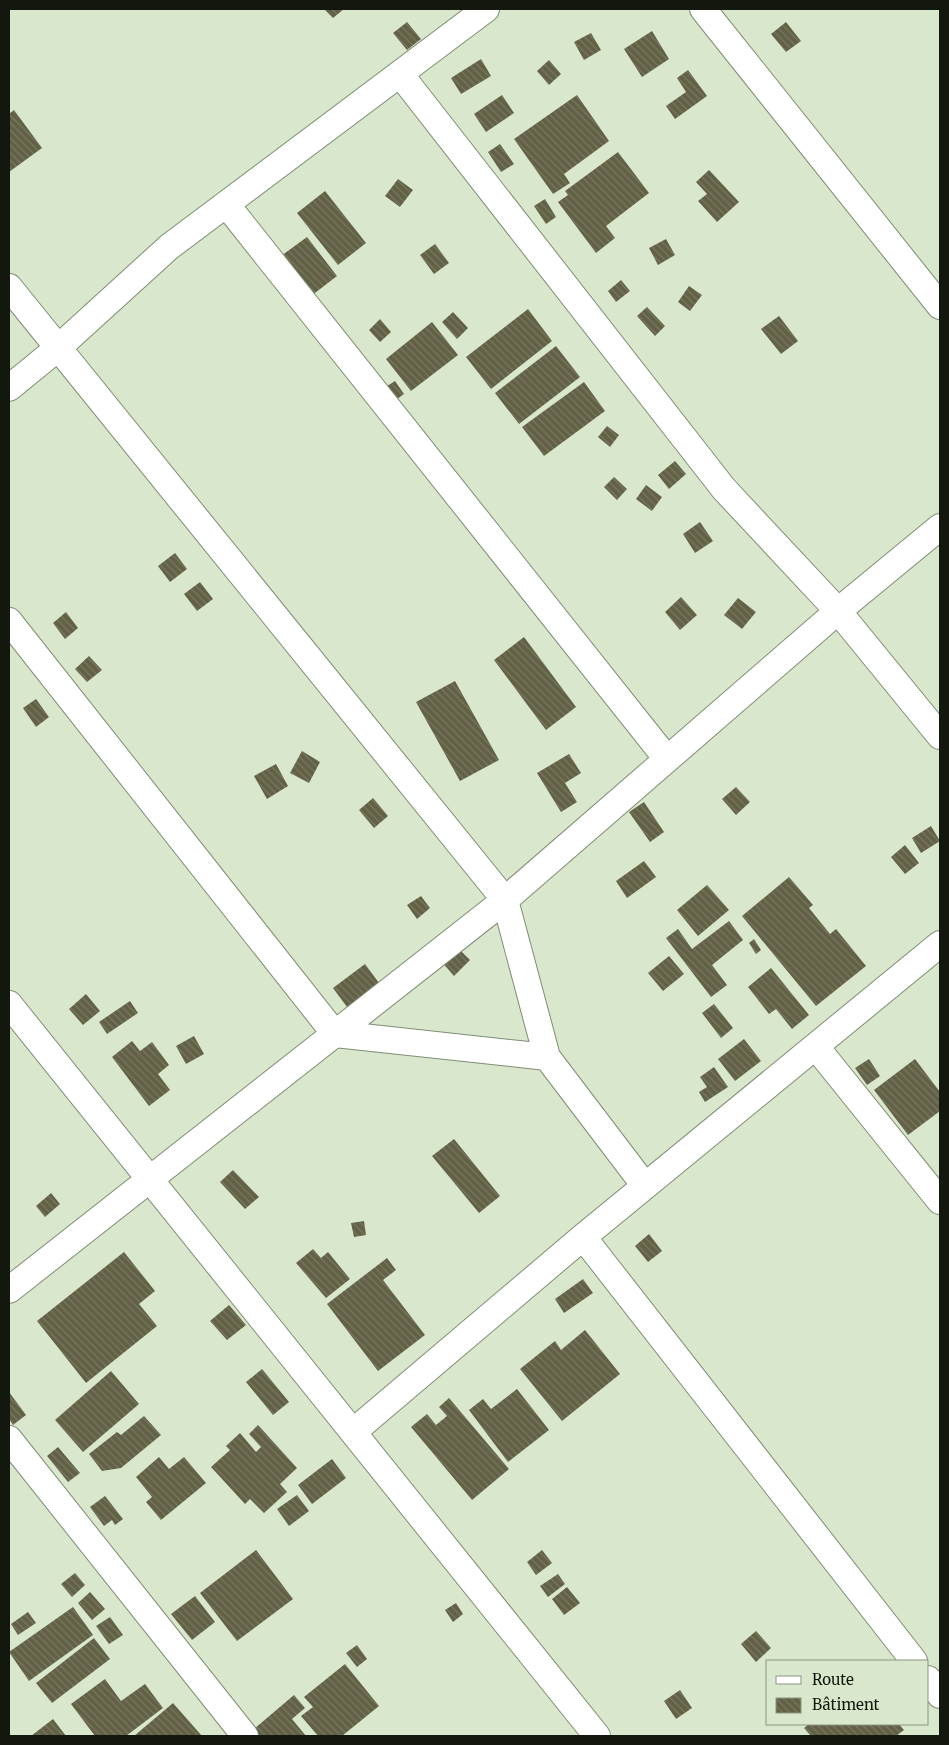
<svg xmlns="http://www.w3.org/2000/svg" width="949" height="1745" font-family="Merriweather,serif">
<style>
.building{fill:url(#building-back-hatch)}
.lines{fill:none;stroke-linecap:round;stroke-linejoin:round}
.minor-casing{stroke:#7f8d74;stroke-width:28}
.minor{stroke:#fff;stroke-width:26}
</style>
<defs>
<pattern id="building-back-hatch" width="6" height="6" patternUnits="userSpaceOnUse" patternTransform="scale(1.25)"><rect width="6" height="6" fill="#626146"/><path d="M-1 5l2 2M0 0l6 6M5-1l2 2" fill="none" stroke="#787762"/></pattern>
</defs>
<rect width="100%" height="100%" fill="#d9e8cd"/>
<!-- building -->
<path class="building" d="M324 9H344L333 18Z
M407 22 421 39 407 50 393 33Z
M786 22 801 41 786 52 771 34Z
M652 31 669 59 642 77 624 49Z
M591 33 601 50 584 60 574 42Z
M481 59 491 76 461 94 451 78Z
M549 60 561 74 549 85 537 71Z
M688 70 707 96 675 119 666 106 686 92 677 78Z
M502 95 514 113 486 132 474 114Z
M577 95 609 141 564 174 570 183 553 194 514 139Z
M14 110 42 148 9 172V114Z
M500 144 514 164 501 172 488 152Z
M618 152 649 193 606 226 615 238 596 253 558 202 568 195 565 191Z
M709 170 739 202 717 222 698 201 707 194 696 182Z
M398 179 413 190 400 207 385 196Z
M325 191 366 243 338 265 297 213Z
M545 199 556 217 546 224 534 206Z
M307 237 337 276 311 296 281 256Z
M666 239 675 255 658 265 649 248Z
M435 244 449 263 434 274 420 255Z
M621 280 630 291 616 302 608 291Z
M689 286 702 295 690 311 678 302Z
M647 307 665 326 655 336 637 316Z
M528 309 552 341 491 389 466 357Z
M453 312 468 328 457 339 442 322Z
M779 316 798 341 781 354 761 329Z
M380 319 391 332 380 342 369 330Z
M432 322 458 355 411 391 386 359Z
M556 346 580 377 519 424 495 393Z
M395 381 404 394 393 402 384 388Z
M584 382 605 411 544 456 522 427Z
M607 426 619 435 610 447 598 437Z
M675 461 686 474 669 489 658 475Z
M614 477 627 489 617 500 604 487Z
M646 485 662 497 652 511 636 499Z
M700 522 713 541 695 553 683 534Z
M175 553 187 569 170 582 158 566Z
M200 582 213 599 197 611 184 594Z
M681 597 697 615 680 630 665 612Z
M738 598 756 612 742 629 724 615Z
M66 612 78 628 65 639 53 623Z
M524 637 576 707 546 730 494 660Z
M89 656 102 670 87 682 75 669Z
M455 681 499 760 460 781 416 702Z
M36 699 49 717 36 727 23 708Z
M302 751 320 762 309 783 290 773Z
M569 754 581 773 565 783 577 802 561 812 537 773Z
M276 764 288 786 267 799 254 776Z
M736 787 750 802 736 815 722 799Z
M373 798 388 816 374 828 359 810Z
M644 802 664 832 650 842 629 812Z
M931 826 940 841 921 853 912 838Z
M905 845 919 863 905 874 891 857Z
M644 861 656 877 627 898 616 881Z
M789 877 813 905 809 908 830 934 836 929 866 966 816 1006 742 916Z
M707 885 729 910 698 936 677 910Z
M421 896 430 908 417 919 407 905Z
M729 921 743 940 712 965 727 985 711 997 666 938 678 929 692 949Z
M754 939 761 950 756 954 749 943Z
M457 947 470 960 454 976 441 961Z
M669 956 684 974 663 991 648 973Z
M365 964 379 983 347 1007 333 988Z
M771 968 809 1015 792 1029 776 1009 769 1014 748 987Z
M86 994 100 1011 83 1025 69 1009Z
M130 1001 138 1013 107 1034 99 1022Z
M714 1004 733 1028 721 1038 702 1013Z
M194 1036 204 1054 186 1064 176 1046Z
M744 1039 761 1061 735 1081 718 1059Z
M132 1041 140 1051 152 1042 169 1065 158 1074 170 1090 149 1106 112 1057Z
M869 1059 880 1076 867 1085 855 1068Z
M915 1059 940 1092V1111L908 1135 874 1090Z
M714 1067 728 1087 705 1102 699 1092 707 1087 700 1077Z
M454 1139 500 1196 479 1213 432 1156Z
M233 1170 259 1197 245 1209 220 1182Z
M51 1193 60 1204 45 1217 36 1206Z
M364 1221 366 1235 354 1237 351 1223Z
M649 1234 662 1251 648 1262 635 1246Z
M313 1249 321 1258 328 1252 350 1279 326 1298 296 1263Z
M124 1252 155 1291 139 1304 157 1326 86 1383 37 1321Z
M387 1258 396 1270 383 1280 425 1335 378 1371 327 1304Z
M583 1279 593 1293 564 1313 555 1299Z
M229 1305 246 1325 227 1340 210 1321Z
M585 1330 620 1374 562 1421 520 1369 555 1341 561 1350Z
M262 1369 289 1402 273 1415 246 1382Z
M111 1371 139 1404 83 1452 55 1420Z
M517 1389 549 1430 508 1462 469 1410 483 1399 491 1409Z
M9 1392 26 1415 13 1425 9 1419Z
M449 1398 509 1469 472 1500 411 1427 427 1414 436 1425 447 1416 439 1407Z
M144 1416 161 1435 121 1468 102 1471 89 1454 117 1432 121 1435Z
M258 1425 297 1468 280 1484 287 1492 264 1513 250 1499 245 1504 211 1467 230 1450 226 1446 240 1433 256 1452 261 1447 249 1434Z
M58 1447 80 1473 68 1482 47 1456Z
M159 1457 169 1469 184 1457 206 1483 161 1520 146 1502 152 1497 136 1477Z
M332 1459 346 1478 312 1504 298 1485Z
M297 1495 309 1511 289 1526 277 1509Z
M105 1496 123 1519 115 1525 112 1520 104 1526 90 1507Z
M256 1550 293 1599 237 1641 200 1593Z
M542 1550 552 1563 536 1575 527 1562Z
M75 1573 85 1585 72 1597 61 1584Z
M558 1574 565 1584 548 1597 540 1586Z
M567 1587 580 1603 564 1615 552 1599Z
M90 1592 105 1609 92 1620 78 1603Z
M195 1596 215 1622 192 1640 171 1614Z
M456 1603 463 1614 453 1622 445 1610Z
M73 1607 93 1635 29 1681 9 1652Z
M28 1612 36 1623 18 1635 11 1624Z
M110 1617 123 1635 109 1644 96 1626Z
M756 1631 771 1648 756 1662 741 1644Z
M94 1638 110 1659 52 1703 36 1683Z
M357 1645 367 1659 357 1667 346 1653Z
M345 1664 379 1706 342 1736H318L301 1716 313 1707 304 1697Z
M105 1679 121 1701 145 1684 163 1708 126 1736H95L71 1704Z
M680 1690 692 1708 676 1719 664 1701Z
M294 1695 305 1708 292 1719 306 1736H260L254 1729Z
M173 1703 202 1736H134Z
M53 1719 66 1736H31Z
M809 1724H899L904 1730 896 1736H811L804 1728Z"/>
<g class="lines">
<defs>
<path id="minor" d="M703 9 940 306
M400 74 724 489 838 611 940 736
M226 204 667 759
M9 287 505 900 547 1057 645 1186
M9 388 58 348 169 247 486 9
M9 621 335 1034 547 1057
M9 1004 597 1736
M816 1047 940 1201
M583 1237 914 1661
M9 1290 505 900 838 611 940 527
M353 1432 583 1237 940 944
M9 1439 245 1736
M928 1679 940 1695"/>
</defs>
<!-- minor casing -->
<use href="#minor" class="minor-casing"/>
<!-- minor -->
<use href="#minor" class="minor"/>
</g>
<!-- border -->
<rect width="949" height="1745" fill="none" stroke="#13180e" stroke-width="20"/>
<!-- legend -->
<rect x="766" y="1660" width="162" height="65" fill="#d9e8cd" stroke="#8a9581"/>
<rect x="776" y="1676" width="25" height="8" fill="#ffffff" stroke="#8a9581"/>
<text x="812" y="1685" font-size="15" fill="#13180e">Route</text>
<rect x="776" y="1698" width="25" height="15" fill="url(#building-back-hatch)" stroke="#8a9581"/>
<text x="812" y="1710" font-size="15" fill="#13180e">Bâtiment</text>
</svg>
